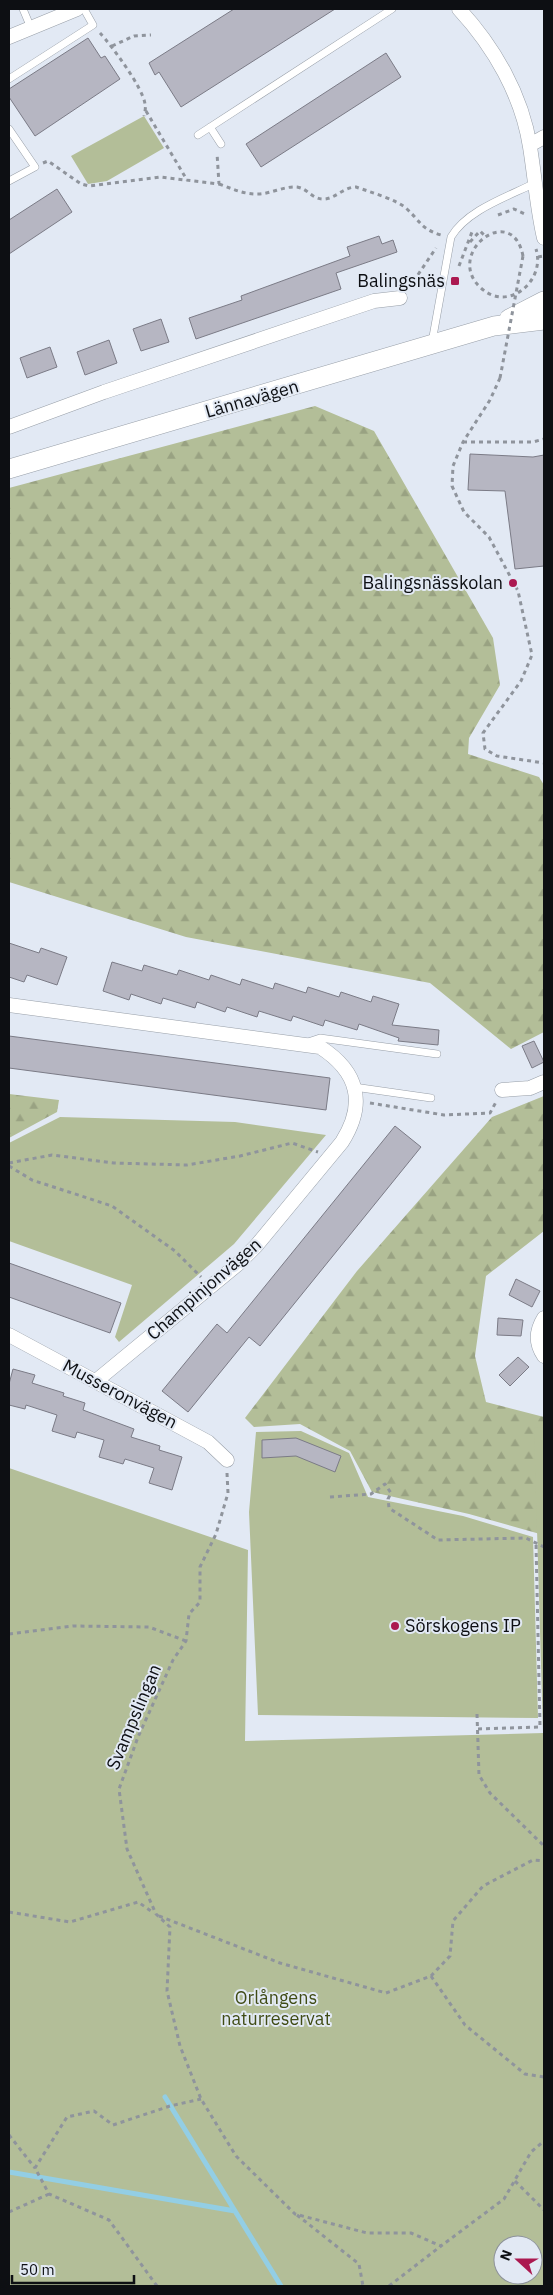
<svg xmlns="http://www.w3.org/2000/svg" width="553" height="2295" font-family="'IBM Plex Sans',sans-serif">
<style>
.forest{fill:url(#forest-firs)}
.park{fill:#b3be98;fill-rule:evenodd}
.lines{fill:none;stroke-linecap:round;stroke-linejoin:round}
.stream{stroke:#93cee4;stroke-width:5}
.building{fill:#b6b6c2;stroke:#7b7b86}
.service-casing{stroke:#989fa8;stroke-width:8}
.minor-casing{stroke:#989fa8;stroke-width:15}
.secondary-casing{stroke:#989fa8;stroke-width:20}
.path{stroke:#8f949c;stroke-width:3;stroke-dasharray:4 4;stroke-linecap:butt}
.service{stroke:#fff;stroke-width:7}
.minor{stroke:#fff;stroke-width:14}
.secondary{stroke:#fff;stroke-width:19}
.path-bridge{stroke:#8f949c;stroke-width:3;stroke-dasharray:4 4;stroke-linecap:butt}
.poi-dot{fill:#ab1950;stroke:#e2e9f4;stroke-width:2}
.labels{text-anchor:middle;stroke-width:4;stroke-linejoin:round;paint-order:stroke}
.poi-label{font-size:18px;fill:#0d0f13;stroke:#e2e9f4;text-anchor:end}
.street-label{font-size:18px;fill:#0d0f13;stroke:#e2e9f4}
.park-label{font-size:18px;fill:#3f4b14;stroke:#e2e9f4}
</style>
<defs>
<pattern id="forest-firs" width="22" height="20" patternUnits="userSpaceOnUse" patternTransform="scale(1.25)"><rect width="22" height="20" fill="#b3be98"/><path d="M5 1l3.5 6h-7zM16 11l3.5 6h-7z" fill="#99a282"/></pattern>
</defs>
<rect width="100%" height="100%" fill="#e2e9f4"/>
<!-- forest -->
<path class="forest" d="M315 406 374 431 493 638 500 685 469 738 468 754 539 777 544 785V1032L511 1049 430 983 186 937 9 882V488Z
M9 1094 59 1100 57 1112 9 1138Z
M544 1096V1231L486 1276 475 1356 486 1402 544 1417V1636L540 1534 469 1514 372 1492 350 1451 300 1424 254 1427 245 1418 357 1271 492 1117Z"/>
<!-- park -->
<path class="park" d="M144 116 164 148 107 181 88 184 71 156Z
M60 1117 235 1122 326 1135 234 1244 119 1342 115 1337 132 1285 9 1241V1143Z
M534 1427 544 1428V2286H9V1468L248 1550 245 1741 543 1733ZM503 2245H533V2275H503Z
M301 1431 349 1453 368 1497 463 1516 533 1537 538 1718 258 1715 249 1512 256 1432Z"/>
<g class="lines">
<!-- stream -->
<path class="stream" d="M165 2097 281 2286
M9 2172 235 2211"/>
</g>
<!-- building -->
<path class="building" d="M234 9H335L181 107 159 72 155 75 149 63Z
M88 38 101 58 105 56 120 79 35 136 9 97V89Z
M386 53 401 77 261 167 246 144Z
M57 189 72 212 9 254V220Z
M379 236 382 244 393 240 397 252 336 273 341 289 196 339 189 318 242 300 241 296 350 256 347 247Z
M161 319 169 342 141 351 133 329Z
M109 340 117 363 85 375 77 352Z
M50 347 57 367 27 378 20 358Z
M470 454 533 457 544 455V566L515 569 505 491 468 490Z
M9 943 39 953 41 948 67 957 57 985 27 975 24 982 9 977Z
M112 962 142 971 144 965 177 975 179 970 209 980 211 975 240 985 242 979 273 989 275 983 306 993 308 987 339 997 341 992 371 1002 373 996 399 1004 392 1025 439 1030 438 1045 398 1041 399 1038 359 1024 357 1030 325 1020 323 1026 293 1016 291 1021 259 1011 257 1017 227 1007 225 1012 197 1002 195 1008 163 998 161 1004 131 994 129 1000 103 991Z
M9 1036 330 1078 326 1110 9 1068Z
M534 1041 544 1062 532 1068 522 1046Z
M395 1126 421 1147 260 1346 249 1337 188 1412 162 1391 217 1324 227 1333Z
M9 1263 121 1303 110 1333 9 1297Z
M516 1279 540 1291 532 1307 509 1295Z
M498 1318 523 1320 521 1336 497 1335Z
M518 1357 529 1367 510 1386 499 1375Z
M13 1369 35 1375 32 1383 64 1393 63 1396 85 1403 83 1410 134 1429 131 1437 160 1446 159 1450 182 1457 172 1490 149 1483 154 1468 125 1459 123 1464 99 1457 104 1440 77 1432 75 1438 52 1431 57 1415 26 1405 25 1409 9 1405V1384Z
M296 1438 341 1456 335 1472 296 1456 262 1458V1440Z"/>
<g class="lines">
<defs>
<path id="service" d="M23 9 31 28
M9 79 93 25 84 9
M210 127 221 144
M9 129 35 167 9 181
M198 135 392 9
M432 342 451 237C467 210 507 197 535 183
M308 1042 320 1038 437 1054
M354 1087 431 1098"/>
<path id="minor" d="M459 9C494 47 522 95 530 147 535 178 537 208 544 238
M9 37 77 9
M530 145 544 137
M9 427 104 392 374 301 400 298
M9 1005 320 1047C359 1072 366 1104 342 1142L256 1246 238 1264 96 1381
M502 1090 530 1088 544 1082
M544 1318C536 1331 535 1343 544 1356
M9 1335 208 1442 227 1460"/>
<path id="secondary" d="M509 319 544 301
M9 469 494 326 544 320"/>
</defs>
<!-- service casing -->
<use href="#service" class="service-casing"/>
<!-- minor casing -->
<use href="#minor" class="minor-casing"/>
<!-- secondary casing -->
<use href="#secondary" class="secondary-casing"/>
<!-- path -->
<path class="path" d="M100 33C112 46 143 88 145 104 146 107 145 112 144 116
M112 46 134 36 151 35
M146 111 187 180
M43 163 48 161 81 184 89 186 160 177 219 184 217 153
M219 184C233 189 245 195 260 194 272 193 285 186 297 187 309 189 312 200 325 199 336 198 344 187 356 187 370 192 398 200 407 209 421 222 421 229 441 235
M498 215 514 209 525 214
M470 242 480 231 485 236
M523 256C512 200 443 254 481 288 508 313 546 281 536 249
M538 257 544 256
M459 266 472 232
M409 288 436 248
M500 378 490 400 463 442 453 466 452 486 464 512 489 537 518 591 532 655 521 681 483 733 485 749 497 756 544 763
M463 442H533L544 439
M370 1103 444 1115 490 1113 496 1102
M9 1163 52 1155 114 1163 187 1165 240 1156 292 1143 318 1152
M9 1166 32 1180 112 1206 175 1251 201 1277
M227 1473 228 1493 216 1534 200 1567V1602L189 1614 186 1641 173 1660 138 1737 119 1789 127 1849 156 1914 170 1927 167 1991 180 2046 201 2099 236 2156 295 2214 367 2233H411L441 2246 504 2199 531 2152 544 2141
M330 1497 371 1494 385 1484 391 1493 388 1499 389 1508 438 1540 526 1538 544 1547
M9 1634 73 1626 149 1627 186 1641
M477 1714 479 1775 490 1793 544 1846
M478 1729 540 1727 536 1543
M9 1912 70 1922 138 1902 154 1913
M159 1916 280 1963 386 1993 431 1976 450 1956 453 1921 483 1886 533 1860 544 1861
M431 1976 465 2025 525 2074 544 2077
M9 2135 35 2168
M515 2181 544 2210
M9 2212 49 2194
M297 2215 359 2264 363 2286
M157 2286 109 2220 49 2194 35 2168 67 2117 94 2111 113 2125 170 2106 201 2099
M389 2286 441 2246"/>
<!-- service -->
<use href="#service" class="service"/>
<!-- minor -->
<use href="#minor" class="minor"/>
<!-- secondary -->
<use href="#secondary" class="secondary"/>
<!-- path-bridge -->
<path class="path-bridge" d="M500 378 523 256"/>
</g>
<!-- markers -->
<g class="poi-dot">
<rect x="450" y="276" width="10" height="10" rx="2.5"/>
<circle cx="513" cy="583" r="5"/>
<circle cx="395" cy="1626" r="5"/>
</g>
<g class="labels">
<!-- poi labels -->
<g class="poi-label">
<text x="445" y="287">Balingsnäs</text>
<text x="503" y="589">Balingsnässkolan</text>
<text x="405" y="1632" text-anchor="start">Sörskogens IP</text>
</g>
<!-- street labels -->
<g class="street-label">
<text transform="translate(252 399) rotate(-16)" y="6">Lännavägen</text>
<text transform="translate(204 1289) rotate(-41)" y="6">Champinjonvägen</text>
<text transform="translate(120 1394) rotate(28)" y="6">Musseronvägen</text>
<text transform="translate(134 1717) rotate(-67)" y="6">Svampslingan</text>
</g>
<!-- park labels -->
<g class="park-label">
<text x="276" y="2004">Orlångens<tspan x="276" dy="21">naturreservat</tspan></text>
</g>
</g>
<!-- border -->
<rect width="553" height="2295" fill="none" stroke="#0d0f13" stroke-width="20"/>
<!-- north arrow -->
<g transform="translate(518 2260) rotate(291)"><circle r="24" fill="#e2e9f4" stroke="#8d929a"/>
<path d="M0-4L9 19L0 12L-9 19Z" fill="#ab1950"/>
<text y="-8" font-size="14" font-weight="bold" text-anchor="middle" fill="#0d0f13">N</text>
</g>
<!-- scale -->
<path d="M12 2275v8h122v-8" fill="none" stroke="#0d0f13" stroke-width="2.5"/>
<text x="20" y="2275" font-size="15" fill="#0d0f13" stroke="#e2e9f4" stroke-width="4" paint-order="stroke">50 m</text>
</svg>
